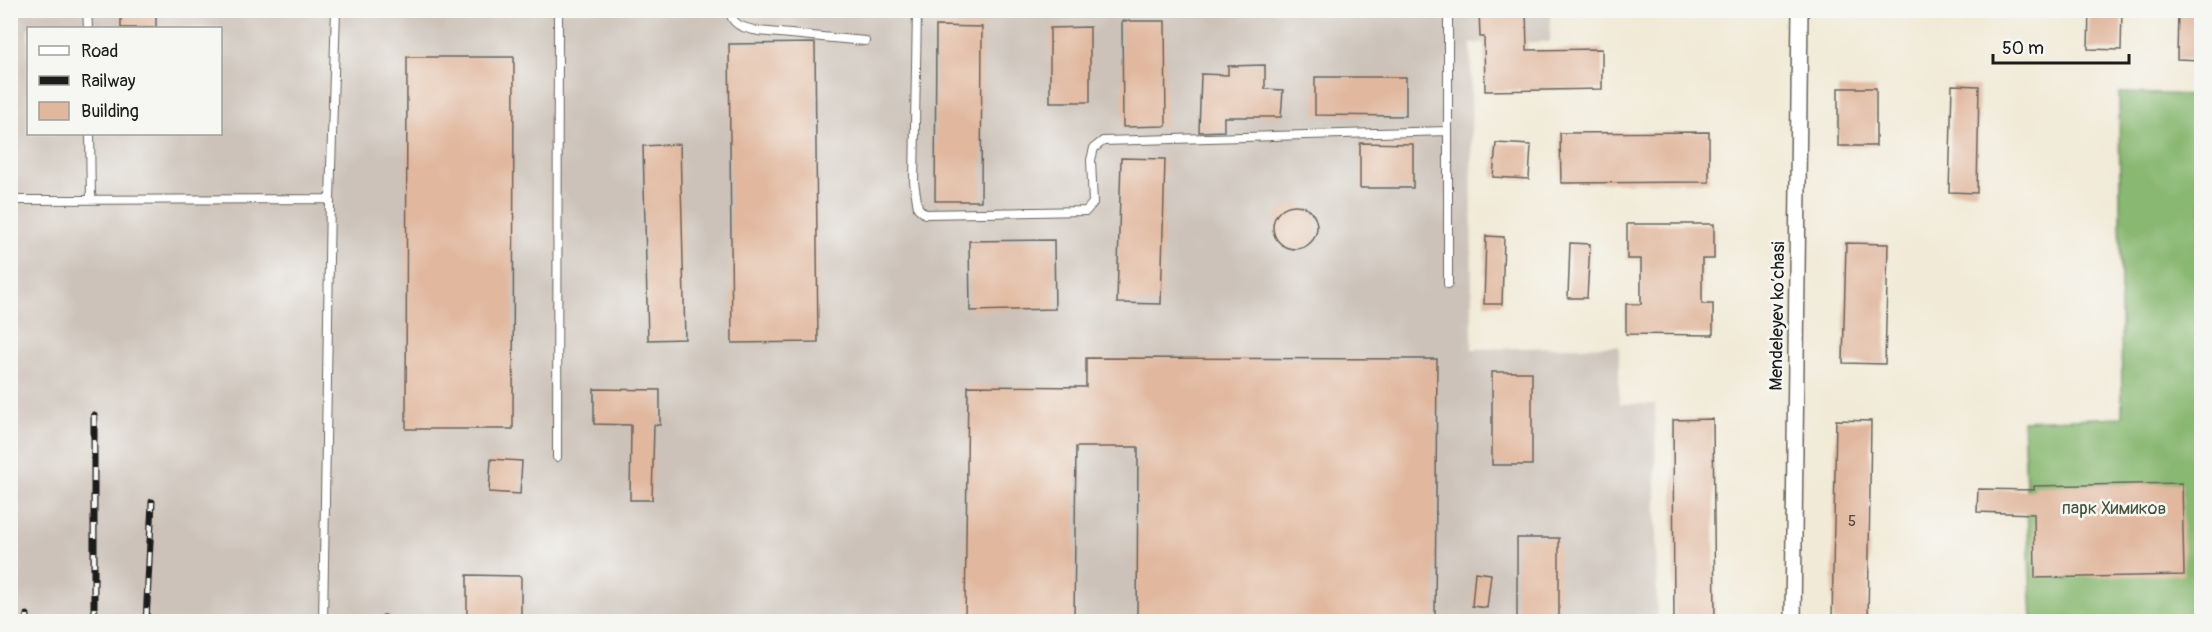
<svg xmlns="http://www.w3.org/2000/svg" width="2212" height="632" font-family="Pangolin,sans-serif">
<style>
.industrial{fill:#ccc2b9;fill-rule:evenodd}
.forest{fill:#89b872;stroke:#526a47;stroke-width:1.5}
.building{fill:#e1b79e}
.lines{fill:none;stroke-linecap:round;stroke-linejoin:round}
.lane-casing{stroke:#67645d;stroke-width:10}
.street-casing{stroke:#67645d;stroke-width:18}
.lane{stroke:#fff;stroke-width:8}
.street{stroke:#fff;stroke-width:15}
.rail-casing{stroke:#1c1c1c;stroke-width:7}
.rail{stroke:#f6f6f2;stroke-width:4.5;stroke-dasharray:14;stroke-linecap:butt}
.labels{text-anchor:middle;stroke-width:5;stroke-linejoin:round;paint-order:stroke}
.number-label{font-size:15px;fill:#4d433c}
.street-label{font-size:18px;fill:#1c1c1c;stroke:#f6f6f2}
.park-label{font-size:18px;fill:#47543b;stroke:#f6f6f2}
</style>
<rect width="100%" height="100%" fill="#f6f6f2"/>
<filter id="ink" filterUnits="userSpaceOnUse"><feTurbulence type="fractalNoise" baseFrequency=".0167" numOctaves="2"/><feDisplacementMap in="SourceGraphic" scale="12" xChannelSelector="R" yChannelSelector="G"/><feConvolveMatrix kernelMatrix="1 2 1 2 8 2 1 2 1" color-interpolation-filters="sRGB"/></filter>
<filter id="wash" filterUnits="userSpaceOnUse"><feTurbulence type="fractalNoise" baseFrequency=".008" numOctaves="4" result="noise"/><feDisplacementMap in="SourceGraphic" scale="24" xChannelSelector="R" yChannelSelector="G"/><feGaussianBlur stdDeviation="1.35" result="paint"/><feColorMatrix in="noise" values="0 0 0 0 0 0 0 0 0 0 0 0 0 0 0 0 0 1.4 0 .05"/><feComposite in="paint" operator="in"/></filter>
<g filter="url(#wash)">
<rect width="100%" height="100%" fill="#f1ead7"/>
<!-- industrial -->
<path class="industrial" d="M10 11H1551L1550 42 1471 43 1472 349 1619 346V404H1655L1657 621H11ZM28 28H220V134H28Z"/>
<!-- forest -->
<path class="forest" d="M2119 93 2201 95V621H2032L2023 421 2122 417Z"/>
<g id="blocks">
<!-- building -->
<path class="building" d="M121 10H156V28H121Z
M1479 10H1526L1527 50 1602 49V89L1485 91 1484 37H1480Z
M2089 10H2122L2121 50 2088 49Z
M2178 10H2202V60L2177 59Z
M1122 21H1165L1166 126 1123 127Z
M936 26 982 27 981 201H935Z
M1090 27V102H1050V28Z
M815 43 818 342 732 343 729 44Z
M407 57H514L513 429H406Z
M1265 65V89L1283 90 1281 117H1224V131L1199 132 1201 74 1228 75V66Z
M1315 77H1406V116L1315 115Z
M1952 85 1979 86 1977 193 1949 192Z
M1838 88H1876V146H1838Z
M1709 132V182L1561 183 1560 133Z
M1360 143 1413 144V188H1360Z
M1496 143 1531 145 1529 179 1493 177Z
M680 144 685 339 648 340 643 146Z
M1121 158 1165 159 1161 304 1117 303Z
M1273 227a22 22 0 1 1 44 0a22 22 0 1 1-44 0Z
M1627 224H1714V259H1702V304H1713V335L1626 334V304H1641V259H1627Z
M1486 236 1504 237 1502 304H1484Z
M1054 240 1055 309 970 311 969 241Z
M1570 243 1590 244 1587 298H1568Z
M1846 243 1888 244 1885 364 1843 363Z
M1086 358 1437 359 1435 621H1137L1138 447H1076L1074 621H965L968 386 1086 387Z
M1492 372H1532V465H1492Z
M594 389 660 390V425H654L652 500H630L631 425 594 424Z
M1713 419 1715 621H1674L1673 420Z
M1836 420 1871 421 1868 621H1832Z
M491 459 522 461 520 494 489 492Z
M2182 483 2184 575 2035 578 2034 514 1977 512 1978 489 2034 490V486Z
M1517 538H1559V621H1517Z
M1475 572 1491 574 1487 608 1472 606Z
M467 575 521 576V621H467Z"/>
</g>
</g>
<g filter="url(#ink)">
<use href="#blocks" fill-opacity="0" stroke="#67645d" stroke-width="1.5"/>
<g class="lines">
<defs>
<path id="lane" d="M87 10 88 28
M730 10C731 26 745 28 758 31L865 41
M917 10 914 182 918 208 925 214 1086 211 1093 203 1091 160 1094 148 1103 141 1448 131
M1448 10V284
M90 134 91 199
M10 200 330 199 336 10
M557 457 558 10
M323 622 330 199"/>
<path id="street" d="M1793 622 1800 10"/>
</defs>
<!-- lane casing -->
<use href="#lane" class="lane-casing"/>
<!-- street casing -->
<use href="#street" class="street-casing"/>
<!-- lane -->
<use href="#lane" class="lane"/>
<!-- street -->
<use href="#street" class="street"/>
<defs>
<path id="rail" d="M27 615V622
M94 622V415
M146 622 152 502
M384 622V618"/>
</defs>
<!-- rail casing -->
<use href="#rail" class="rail-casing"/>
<!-- rail -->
<use href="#rail" class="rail"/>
</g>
</g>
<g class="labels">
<!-- number labels -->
<g class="number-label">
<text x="1852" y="526">5</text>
</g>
<!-- street labels -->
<g class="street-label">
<text transform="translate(1777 316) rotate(-89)" y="6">Mendeleyev ko‘chasi</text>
</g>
<!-- park labels -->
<g class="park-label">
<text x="2114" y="514">парк Химиков</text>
</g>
</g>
<!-- margin -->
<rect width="2212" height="632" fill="none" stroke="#f6f6f2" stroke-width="36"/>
<!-- legend -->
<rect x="27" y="27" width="195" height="108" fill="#f6f6f2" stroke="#9f9f9c" stroke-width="1.5"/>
<rect x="39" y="46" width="30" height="9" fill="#ffffff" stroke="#9f9f9c" stroke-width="1.5"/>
<text x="81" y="57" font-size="18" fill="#1c1c1c">Road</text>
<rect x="39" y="76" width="30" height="9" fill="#1c1c1c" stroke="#9f9f9c" stroke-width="1.5"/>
<text x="81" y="87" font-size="18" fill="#1c1c1c">Railway</text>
<rect x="39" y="102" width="30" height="18" fill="#e1b79e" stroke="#9f9f9c" stroke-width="1.5"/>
<text x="81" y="117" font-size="18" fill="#1c1c1c">Building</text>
<!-- scale -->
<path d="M1993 54v9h136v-9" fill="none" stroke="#1c1c1c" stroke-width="3"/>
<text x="2002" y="54" font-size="18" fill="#1c1c1c" stroke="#f6f6f2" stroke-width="4.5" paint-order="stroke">50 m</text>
</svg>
